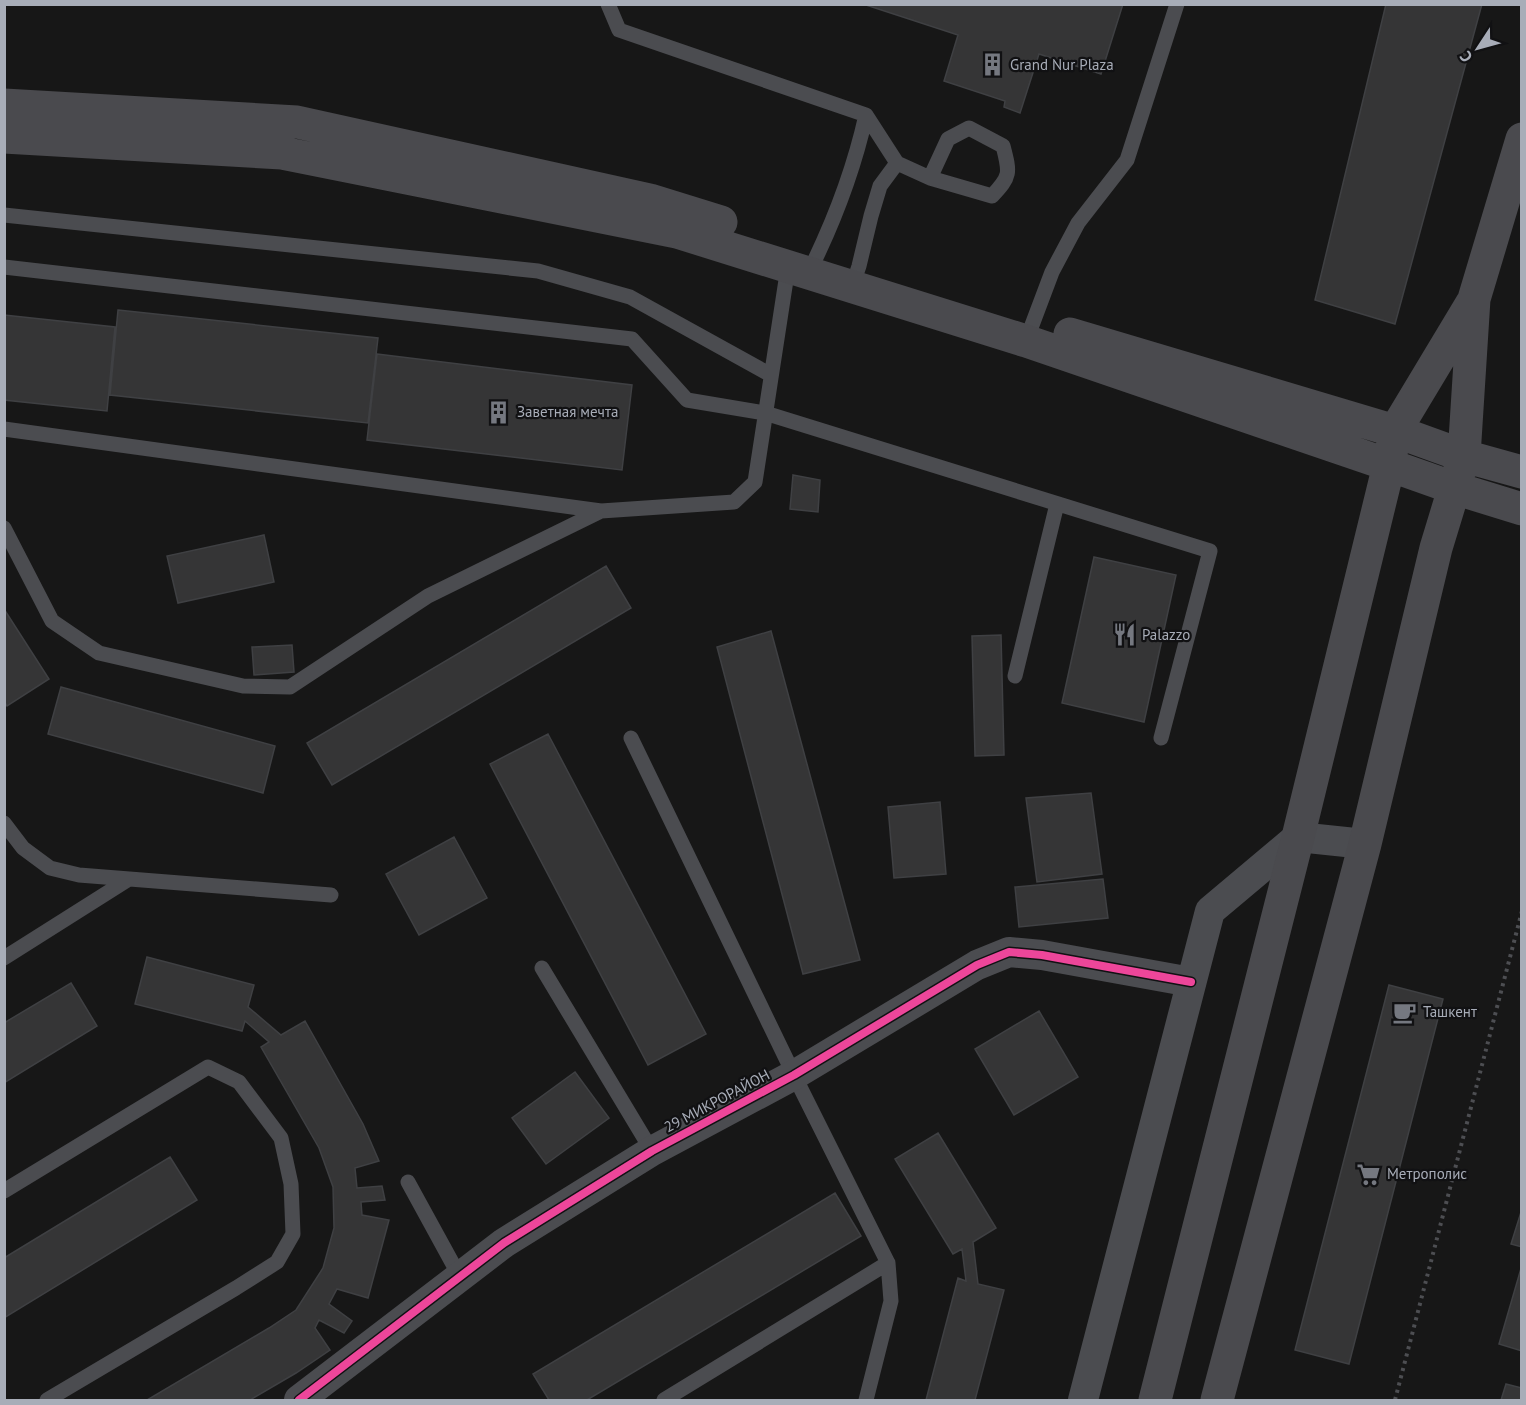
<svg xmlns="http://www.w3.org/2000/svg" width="1526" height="1405" font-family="'PT Sans',sans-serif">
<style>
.building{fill:#353536;stroke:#3f4043;stroke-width:1.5}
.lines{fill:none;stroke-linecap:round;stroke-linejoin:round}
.path{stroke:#4d4e52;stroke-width:4;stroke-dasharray:3 4.5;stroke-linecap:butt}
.service{stroke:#4b4c50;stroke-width:15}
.minor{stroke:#4b4c50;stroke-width:30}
.secondary{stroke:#4a4a4e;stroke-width:33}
.cycleway-casing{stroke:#111113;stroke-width:11}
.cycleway{stroke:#ed469a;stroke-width:8}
.labels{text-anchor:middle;stroke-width:4.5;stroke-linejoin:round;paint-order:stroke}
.poi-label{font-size:15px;fill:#a8adb8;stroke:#111113;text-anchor:start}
.street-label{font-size:15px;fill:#a8adb8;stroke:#111113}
</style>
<rect width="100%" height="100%" fill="#171717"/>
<!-- building -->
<path class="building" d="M863 4H1123L1101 74 1039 54 1020 113 1004 107 1005 101 944 81 958 35Z
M1386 4H1482L1395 324 1315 300Z
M118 310 378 338 368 423 110 395Z
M4 315 115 327 107 411 4 400Z
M377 354 632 385 622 470 367 440Z
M793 475 820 480 818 512 790 509Z
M264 535 274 582 178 603 167 556Z
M1094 557 1176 575 1144 722 1062 703Z
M606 566 631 608 332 785 307 743Z
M4 609 49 679 7 706 4 701Z
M771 631 860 960 803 974 717 647Z
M1001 635 1004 755 975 756 972 636Z
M292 645 294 672 254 675 252 647Z
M61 687 275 746 263 793 48 734Z
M548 734 706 1034 648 1065 490 764Z
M1091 793 1102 874 1037 882 1026 798Z
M940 802 946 874 894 878 888 807Z
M454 837 487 898 419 935 386 874Z
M1103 879 1108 918 1019 927 1015 887Z
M147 957 254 985 248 1007 281 1035 305 1021 363 1124 379 1161 355 1168 357 1188 382 1186 385 1200 361 1202 362 1215 389 1220 368 1298 337 1289 329 1304 352 1321 344 1333 319 1320 315 1328 330 1350 296 1373 250 1400H147L269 1328 296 1310 323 1268 334 1228 333 1187 319 1148 261 1047 269 1042 245 1021 242 1031 135 1004Z
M71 983 97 1026 4 1083V1023Z
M1389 985 1443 999 1349 1364 1295 1350Z
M1039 1011 1078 1077 1014 1115 975 1049Z
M575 1072 609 1118 546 1164 512 1118Z
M938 1133 996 1228 973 1242 978 1284 1004 1290 975 1400H926L958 1278 966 1281 962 1249 953 1254 895 1159Z
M170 1157 197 1200 4 1318V1258Z
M835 1193 861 1236 587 1400H549L533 1374Z
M1522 1209V1247L1511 1244Z
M1522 1265V1351L1499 1344Z
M1506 1384 1522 1388V1400H1501Z"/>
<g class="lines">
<!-- path -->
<path class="path" d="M1395 1400 1522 911"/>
<!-- service -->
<path class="service" d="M608 4 619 30 866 115C854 169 833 224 808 274
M866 115 897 163
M4 215 538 271 630 297 771 375
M4 267 632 339 687 400 765 413 1210 551 1161 738
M852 287 859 266 871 216 880 186 897 163 930 178 992 196C1011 176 1010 173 1003 146L969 128 948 139 930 178
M1026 341 1052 272 1078 223 1127 160 1177 4
M4 429 601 511
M4 528 52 621 99 653 243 686 290 687 428 596 601 511 734 502 755 482 788 267
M1015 676 1057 504
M631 738 794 1075 888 1263 664 1400
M4 823 23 848 50 868 79 875 331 895
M4 958 129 879
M542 968 652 1151
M408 1182 460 1277
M4 1191 208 1067 239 1082 281 1138 291 1184 293 1234 277 1262 236 1288 47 1400
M866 1400 891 1301 888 1263"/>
<!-- minor -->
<path class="minor" d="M299 1400 504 1243 652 1151 794 1075 977 965 1009 952 1042 955 1191 982
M1083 1400 1210 911 1298 837 1365 844"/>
<!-- secondary -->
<path class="secondary" d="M4 105 297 122 650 200 721 222
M4 137 282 153 677 232 1026 341 1389 465 1454 488 1522 509
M1070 334 1395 431 1464 456 1522 472
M1155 1400 1298 837 1389 465 1395 431 1472 303
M1217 1400 1365 844 1436 548 1464 456 1474 299 1522 139"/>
<defs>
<path id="cycleway" d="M299 1400 504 1243 652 1151 794 1075 977 965 1009 952 1042 955 1191 982"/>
</defs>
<!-- cycleway casing -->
<use href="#cycleway" class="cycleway-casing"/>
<!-- cycleway -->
<use href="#cycleway" class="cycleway"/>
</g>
<!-- icons -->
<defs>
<symbol id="building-bare" viewBox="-9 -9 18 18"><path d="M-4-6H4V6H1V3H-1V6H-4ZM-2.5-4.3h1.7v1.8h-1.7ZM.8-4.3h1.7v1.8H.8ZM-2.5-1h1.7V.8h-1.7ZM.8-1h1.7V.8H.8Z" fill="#757880" stroke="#111113" stroke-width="2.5" paint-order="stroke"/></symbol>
<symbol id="restaurant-bare" viewBox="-9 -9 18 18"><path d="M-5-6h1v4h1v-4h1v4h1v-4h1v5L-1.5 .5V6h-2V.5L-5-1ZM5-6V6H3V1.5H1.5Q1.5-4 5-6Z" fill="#757880" stroke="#111113" stroke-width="2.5" paint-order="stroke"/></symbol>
<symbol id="cafe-bare" viewBox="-9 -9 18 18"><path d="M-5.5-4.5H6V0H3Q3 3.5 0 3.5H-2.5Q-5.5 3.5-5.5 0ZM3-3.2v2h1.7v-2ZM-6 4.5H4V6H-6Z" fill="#757880" stroke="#111113" stroke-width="2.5" paint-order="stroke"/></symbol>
<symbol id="supermarket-bare" viewBox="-9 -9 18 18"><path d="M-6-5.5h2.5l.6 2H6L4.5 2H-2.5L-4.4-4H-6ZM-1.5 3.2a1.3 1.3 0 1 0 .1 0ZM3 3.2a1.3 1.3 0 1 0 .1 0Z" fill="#757880" stroke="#111113" stroke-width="2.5" paint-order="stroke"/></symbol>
</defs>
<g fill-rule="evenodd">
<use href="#building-bare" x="976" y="48" width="33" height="33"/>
<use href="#building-bare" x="482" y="396" width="33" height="33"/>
<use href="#restaurant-bare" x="1108" y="618" width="33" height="33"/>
<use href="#cafe-bare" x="1388" y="996" width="33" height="33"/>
<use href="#supermarket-bare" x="1352" y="1158" width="33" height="33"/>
</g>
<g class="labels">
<!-- poi labels -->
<g class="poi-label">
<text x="1010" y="70">Grand Nur Plaza</text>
<text x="517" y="417">Заветная мечта</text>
<text x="1142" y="640">Palazzo</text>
<text x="1423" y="1017">Ташкент</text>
<text x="1387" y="1179">Метрополис</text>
</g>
<!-- street labels -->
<g class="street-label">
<text transform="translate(717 1101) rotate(-28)" y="5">29 МИКРОРАЙОН</text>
</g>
</g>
<!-- border -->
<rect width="1526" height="1405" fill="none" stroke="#a8adb8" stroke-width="12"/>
<!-- north arrow -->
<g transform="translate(1478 48) rotate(234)" stroke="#111113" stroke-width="4.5" paint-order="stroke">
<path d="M0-4.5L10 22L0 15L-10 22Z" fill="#a8adb8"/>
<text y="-9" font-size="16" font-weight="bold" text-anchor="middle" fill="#a8adb8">С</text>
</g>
</svg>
